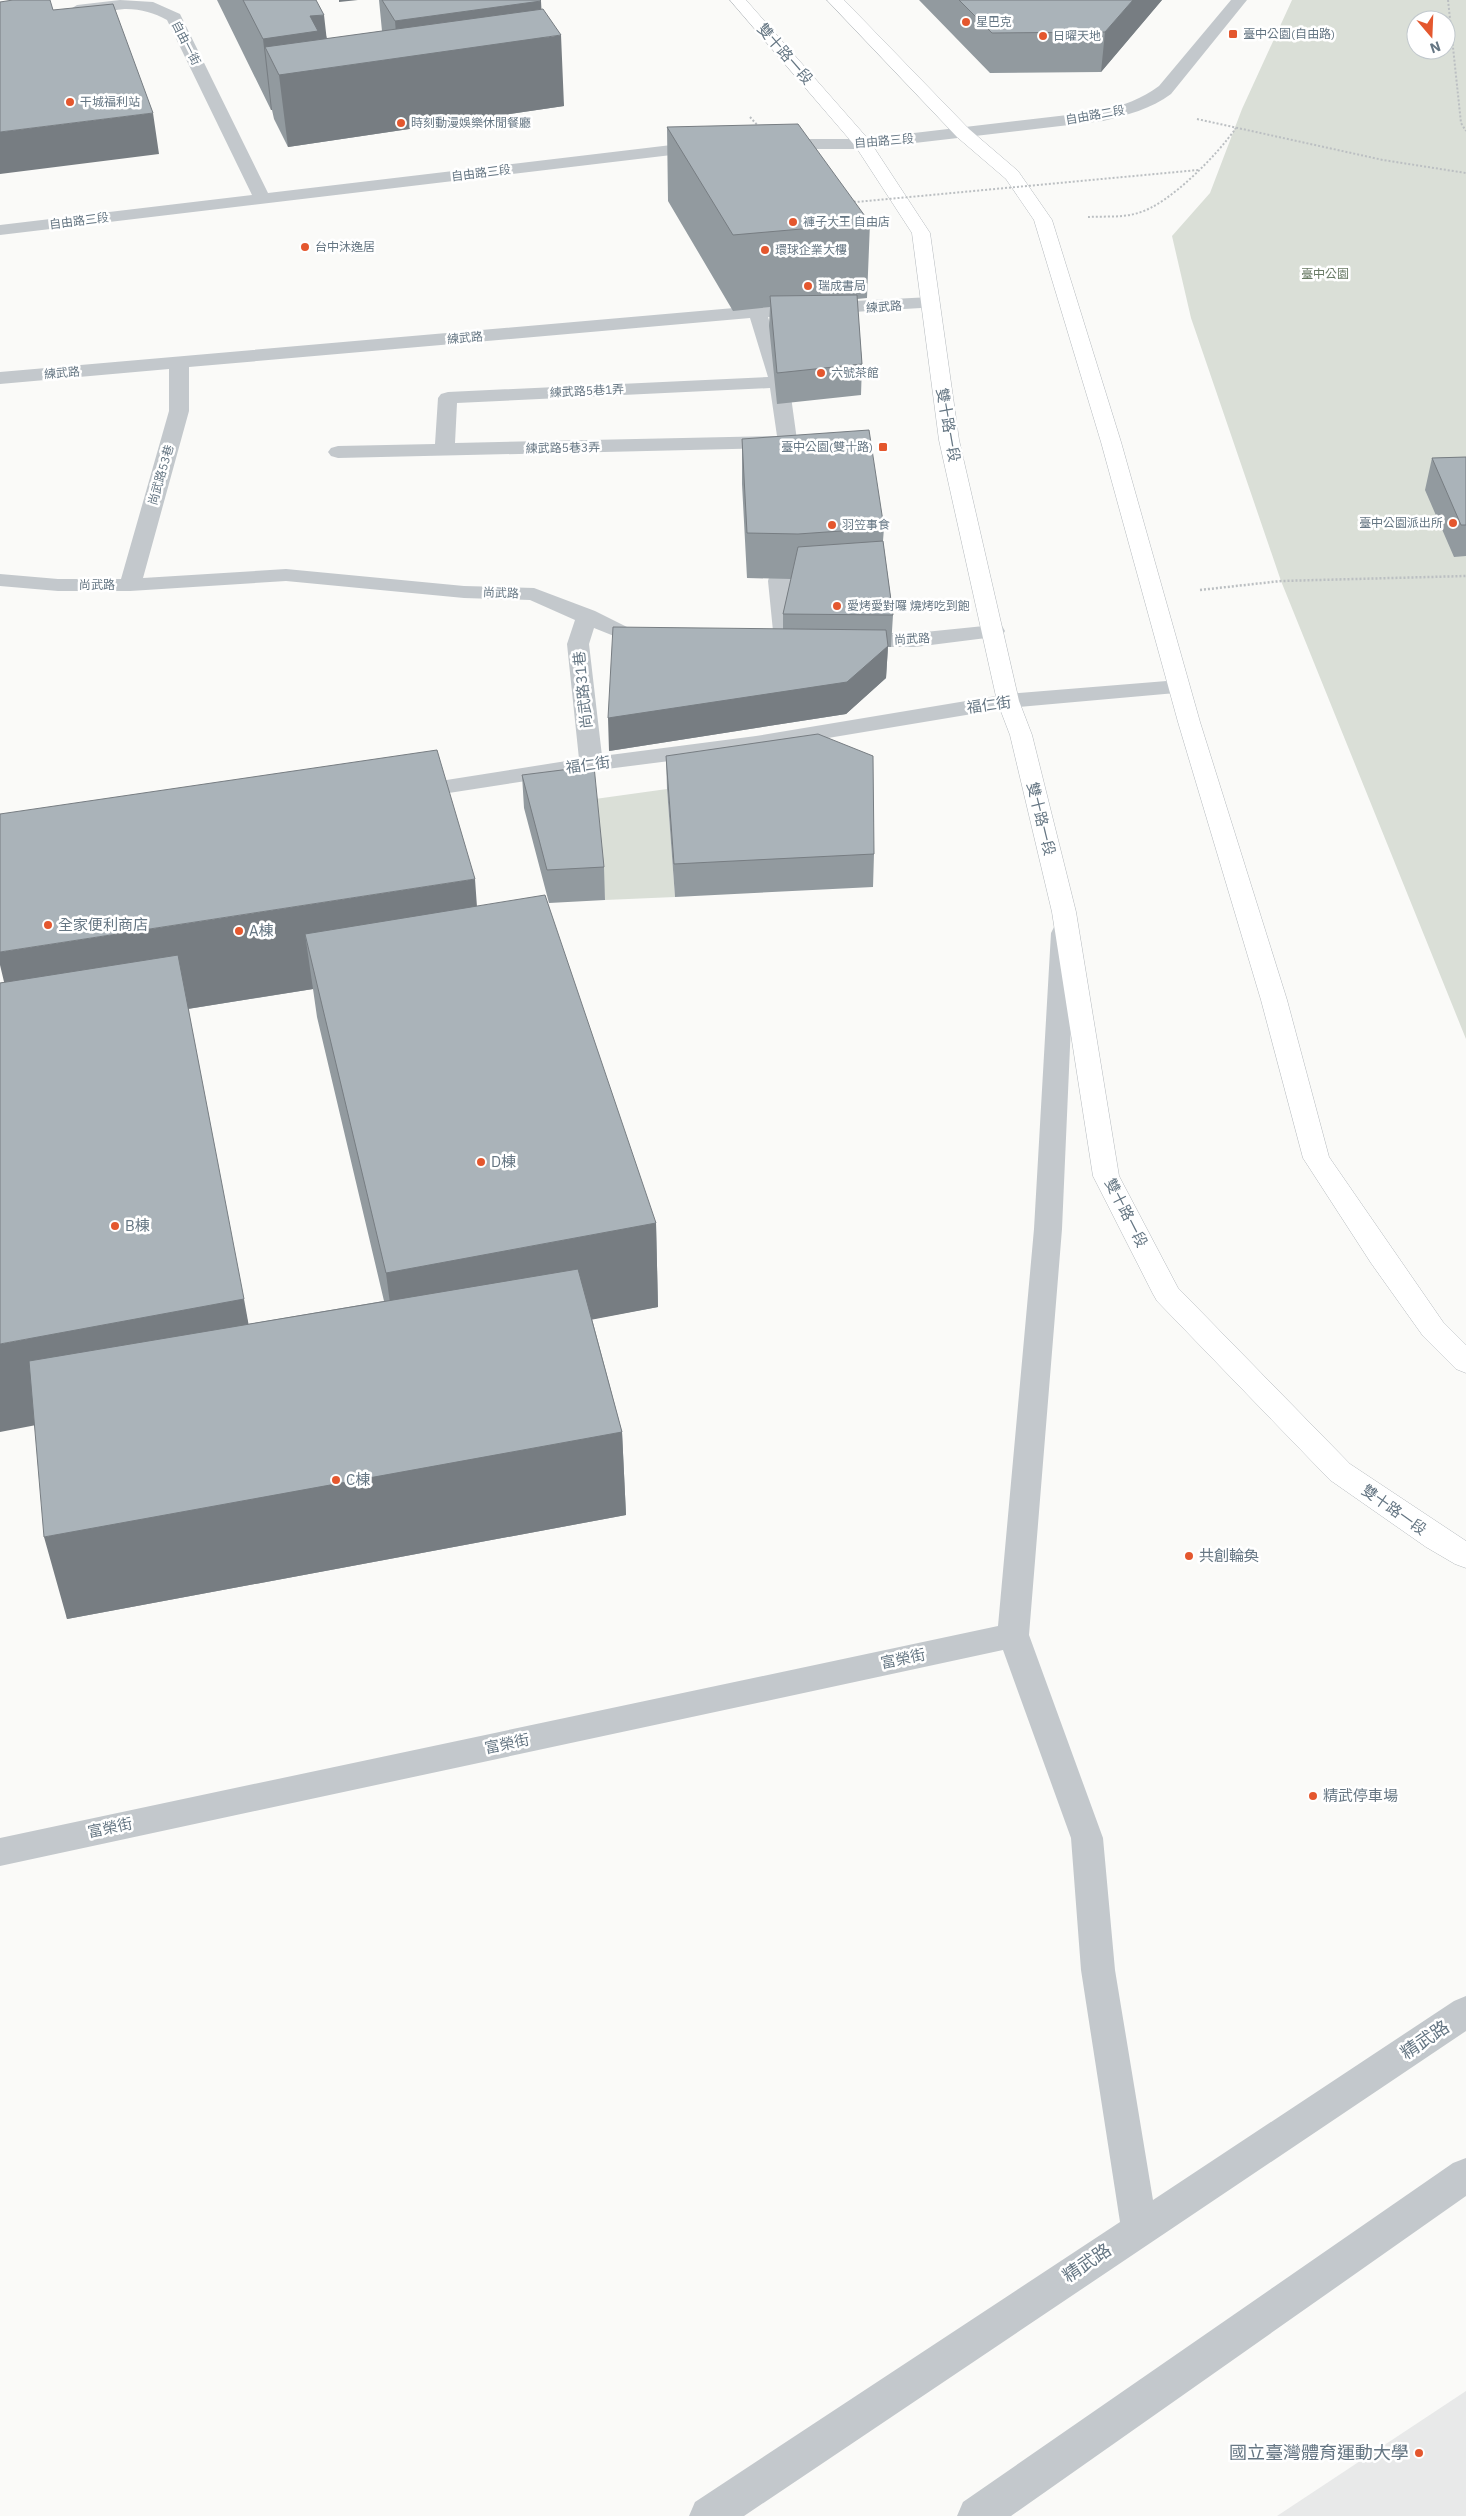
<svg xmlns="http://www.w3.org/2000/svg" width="1466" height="2516" font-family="'IBM Plex Sans','Noto Sans TC',sans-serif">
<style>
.built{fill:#e8e9e9}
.green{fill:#dadfd7;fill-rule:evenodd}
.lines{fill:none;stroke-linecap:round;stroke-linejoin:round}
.major-casing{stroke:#b5babe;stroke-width:1}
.path-far1{stroke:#bbbfc2;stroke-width:2;stroke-dasharray:2 2;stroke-linecap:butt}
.path{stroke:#bbbfc2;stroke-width:2.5;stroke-dasharray:2 2;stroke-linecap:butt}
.minor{fill:#c3c8cc;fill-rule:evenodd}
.major{fill:#fff;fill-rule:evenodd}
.path-bridge{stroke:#bbbfc2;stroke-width:2;stroke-dasharray:2 2;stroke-linecap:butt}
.wall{fill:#929a9f;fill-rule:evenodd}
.shaded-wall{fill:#777d82}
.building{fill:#aab3b9;stroke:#777d82}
.poi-dot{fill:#e4572e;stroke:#fff;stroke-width:2}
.labels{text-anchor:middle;stroke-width:5;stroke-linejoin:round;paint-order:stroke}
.far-poi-label{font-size:12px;fill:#657683;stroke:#fff;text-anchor:start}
.far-street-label{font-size:12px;fill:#657683;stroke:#fff}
.far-park-label{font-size:12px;fill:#687a64;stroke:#fff}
.street-label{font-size:15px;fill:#657683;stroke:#fff}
.poi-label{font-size:15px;fill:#657683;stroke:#fff;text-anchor:start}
.near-street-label{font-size:18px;fill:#657683;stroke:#fff}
.near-poi-label{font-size:18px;fill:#657683;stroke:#fff;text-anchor:end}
</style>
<rect width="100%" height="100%" fill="#fafaf8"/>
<!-- built -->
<path class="built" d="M1466 2391V2516H1277Z"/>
<!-- green -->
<path class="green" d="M1292 0H1466V1039L1281 581 1191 318 1172 236 1210 193 1242 109ZM1416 20H1446V50H1416Z
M667 789 675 897 605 900 595 799Z"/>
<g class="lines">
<defs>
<path id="major" d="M730 0H746L869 140 930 233 959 440 1019 701 1032 735 1076 912 1119 1176 1178 1288 1350 1464 1466 1541V1568L1455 1564 1426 1547 1330 1480 1157 1301 1153 1294 1093 1176 1052 912 1010 735 997 701 939 440 912 233 856 147Z
M827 0H844L969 129 1018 171 1052 220 1121 442 1200 722 1287 1000 1329 1157 1443 1322 1466 1345V1373L1456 1369 1423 1336 1371 1263 1303 1158 1261 1000 1178 722 1101 442 1034 220 1006 179 957 137Z"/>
</defs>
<!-- major casing -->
<use href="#major" class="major-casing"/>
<!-- path-far1 -->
<path class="path-far1" d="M1448 0 1461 123 1466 131
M1197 119 1383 160 1466 173
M1088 217C1104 216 1122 218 1138 213 1170 204 1217 155 1236 128"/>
<!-- path -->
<path class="path" d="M1200 590 1281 581 1466 576"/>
<!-- minor -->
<path class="minor" d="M120 0 153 2 180 14 268 193 705 141 711 142 714 146 711 150 705 151 0 235V225L252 195 167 20C154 13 142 9 126 9 114 9 76 20 69 10L77 5Z
M1231 0H1247L1171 94C1151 109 1127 115 1103 121L863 149H773L767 148 764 144 767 140 773 139H863L1102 111C1123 105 1142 99 1159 86Z
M931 297 938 299 940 303 938 307 768 317 789 382 800 462 797 466H783L778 448 338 458 331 456 328 452 331 448 338 446 435 444 438 398 441 394 448 392 768 377 750 318 189 367V411L143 578 286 569 464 586 534 588 595 611 633 630 656 632 659 637 656 642H629L594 628 589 644 602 756 756 736 1008 694 1179 680 1187 682 1190 687 1187 692 1008 708 756 750 591 771 410 799 402 797 398 792 402 787 579 759 567 644 575 620 530 600 464 598 286 581 130 591H58L0 586V574L58 579H121L169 411V369L0 384V372L757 306ZM770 388 777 436 455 443 457 403Z
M789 536 796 538 799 542 790 581 796 641 800 654 797 659 789 661 781 659 774 641 768 581 779 542 782 538Z
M994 625 1002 626 1005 631 1002 636 915 647H854L846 645 843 640 846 635 854 633H915Z
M1063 925 1072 927 1075 933 1062 1229 1029 1635 1103 1838 1115 1970 1153 2200 1454 2001 1466 1996V2031L744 2516H689L695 2502 1120 2222 1081 1970 1071 1838 1003 1650 0 1866V1838L998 1626 1034 1229 1051 933 1054 927Z
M1466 2158V2196L1011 2516H957L963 2502 1453 2163Z"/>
<!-- major -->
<use href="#major" class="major"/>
<!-- path-bridge -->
<path class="path-bridge" d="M750 117 759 127
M850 200 856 202 1198 170"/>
</g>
<!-- wall -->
<path class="wall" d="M217 0H316L327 39 382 31 379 0H540L541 9 564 106 288 147 274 119 272 110H271Z
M919 0H1162L1101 72 990 73Z
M667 127 870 223 867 298 857 299 862 364 861 395 777 404 769 326 770 307 733 311 668 201Z
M742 439 884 528 883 541 893 615 891 647H888L886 678 846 714 609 751 783 629V614L791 579 747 578 742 484Z
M1466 457V556L1454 557 1425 490 1432 458Z
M666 756 874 854 873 887 675 897 667 789Z
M522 775 604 867 605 900 549 903 524 808Z
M477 906 656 1223 658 1307 592 1319 622 1432 626 1515 67 1619 35 1425 0 983ZM313 989 317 1017 384 1301 248 1324 188 1009Z"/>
<!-- shaded-wall -->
<path class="shaded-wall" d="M339 0H358L339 2Z
M1133 0H1162L1101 72 1105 32Z
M541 1 543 38 561 35 564 106 288 147 279 75 265 47 272 110H271L263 39 310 16 324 15 330 68 398 58 395 21Z
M153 113 159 154 0 174V132Z
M888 646 886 678 846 714 609 751 608 718Z
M475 879 481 963 305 934 313 989 17 1036 0 965V952Z
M656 1223 658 1307 397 1357 386 1273Z
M244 1299 259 1382 0 1432V1344Z
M622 1432 626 1515 67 1619 44 1537Z"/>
<!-- building -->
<path class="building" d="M13 0H50L53 10 113 4 153 113 0 132V2Z
M243 0H316L324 15 310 16 318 31 263 39Z
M382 0H540L541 1 395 21Z
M959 0H1133L1105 32 992 33Z
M543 9 561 35 279 75 265 47Z
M798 124 870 223 733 235 667 127Z
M857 295 862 364 777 373 770 296Z
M869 430 884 528 798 534 747 533 742 439Z
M1466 457V525H1461L1432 458Z
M883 541 893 615 783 614 798 547Z
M613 627 886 630 888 646 847 682 608 718Z
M818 734 873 756 874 854 674 864 666 756Z
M437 750 475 879 0 952V814Z
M594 766 604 867 547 870 522 775Z
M545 895 656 1223 386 1273 305 934Z
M178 955 244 1299 0 1344V983Z
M578 1269 622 1432 44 1537 29 1361Z"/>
<!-- markers -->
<g class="poi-dot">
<circle cx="966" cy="22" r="5"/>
<rect x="1228" y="29" width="10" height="10" rx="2.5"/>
<circle cx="1043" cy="36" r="5"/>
<circle cx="70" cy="102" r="5"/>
<circle cx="401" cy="123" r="5"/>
<circle cx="793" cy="222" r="5"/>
<circle cx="305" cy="247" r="5"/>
<circle cx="765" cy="250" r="5"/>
<circle cx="808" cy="286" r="5"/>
<circle cx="821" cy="373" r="5"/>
<rect x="878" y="442" width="10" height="10" rx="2.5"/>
<circle cx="1453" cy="523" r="5"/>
<circle cx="832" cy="525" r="5"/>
<circle cx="837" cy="606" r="5"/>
<circle cx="48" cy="925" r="5"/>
<circle cx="239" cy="931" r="5"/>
<circle cx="481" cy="1162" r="5"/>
<circle cx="115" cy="1226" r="5"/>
<circle cx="336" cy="1480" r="5"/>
<circle cx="1189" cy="1556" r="5"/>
<circle cx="1313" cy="1796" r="5"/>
<circle cx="1419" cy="2453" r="5"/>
</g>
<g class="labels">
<!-- far-poi labels -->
<g class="far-poi-label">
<text x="976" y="26">星巴克</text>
<text x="1243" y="38">臺中公園(自由路)</text>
<text x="1053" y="40">日曜天地</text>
<text x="80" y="106">干城福利站</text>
<text x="411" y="127">時刻動漫娛樂休閒餐廳</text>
<text x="803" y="226">褲子大王 自由店</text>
<text x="315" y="251">台中沐逸居</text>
<text x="775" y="254">環球企業大樓</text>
<text x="818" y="290">瑞成書局</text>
<text x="831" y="377">六號茶館</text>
<text x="873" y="451" text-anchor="end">臺中公園(雙十路)</text>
<text x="1443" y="527" text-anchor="end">臺中公園派出所</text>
<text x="842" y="529">羽笠事食</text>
<text x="847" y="610">愛烤愛對囉 燒烤吃到飽</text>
</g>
<!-- far-street labels -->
<g class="far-street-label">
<text transform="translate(186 43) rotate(63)" y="4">自由一街</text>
<text transform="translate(1095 115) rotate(-10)" y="4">自由路二段</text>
<text transform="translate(884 141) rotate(-5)" y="4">自由路三段</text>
<text transform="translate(481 173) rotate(-7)" y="4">自由路三段</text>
<text transform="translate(79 221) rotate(-7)" y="4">自由路三段</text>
<text transform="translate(884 307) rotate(-4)" y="4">練武路</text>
<text transform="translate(465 338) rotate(-5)" y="4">練武路</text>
<text transform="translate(62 373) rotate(-5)" y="4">練武路</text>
<text transform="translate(587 391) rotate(-3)" y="4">練武路5巷1弄</text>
<text transform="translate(563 448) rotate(-1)" y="4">練武路5巷3弄</text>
<text transform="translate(161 475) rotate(-74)" y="4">尚武路53巷</text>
<text x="97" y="589">尚武路</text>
<text transform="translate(501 593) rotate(2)" y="4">尚武路</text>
<text transform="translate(912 639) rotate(-3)" y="4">尚武路</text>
</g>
<!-- far-park labels -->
<g class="far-park-label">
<text x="1325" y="278">臺中公園</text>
</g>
<!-- street labels -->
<g class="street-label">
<text transform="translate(785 54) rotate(49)" y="5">雙十路一段</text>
<text transform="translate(948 425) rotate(80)" y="5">雙十路一段</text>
<text transform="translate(583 690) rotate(-96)" y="5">尚武路31巷</text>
<text transform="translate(989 705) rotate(-8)" y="5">福仁街</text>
<text transform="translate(588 765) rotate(-8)" y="5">福仁街</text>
<text transform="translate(1041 819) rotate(76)" y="5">雙十路一段</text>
<text transform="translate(1126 1213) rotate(63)" y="5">雙十路一段</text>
<text transform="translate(1394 1510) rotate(35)" y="5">雙十路一段</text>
<text transform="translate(903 1659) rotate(-12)" y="5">富榮街</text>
<text transform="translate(507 1744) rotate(-12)" y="5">富榮街</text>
<text transform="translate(110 1828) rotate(-12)" y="5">富榮街</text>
</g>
<!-- poi labels -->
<g class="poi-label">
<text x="58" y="930">全家便利商店</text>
<text x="249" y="936">A棟</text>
<text x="491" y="1167">D棟</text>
<text x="125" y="1231">B棟</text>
<text x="346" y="1485">C棟</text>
<text x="1199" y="1561">共創輪奐</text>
<text x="1323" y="1801">精武停車場</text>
</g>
<!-- near-street labels -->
<g class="near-street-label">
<text transform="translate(1425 2040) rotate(-34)" y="6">精武路</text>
<text transform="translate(1087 2263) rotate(-34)" y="6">精武路</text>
</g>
<!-- near-poi labels -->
<g class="near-poi-label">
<text x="1409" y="2459">國立臺灣體育運動大學</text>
</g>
</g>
<!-- north arrow -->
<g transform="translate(1431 35) rotate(161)"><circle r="24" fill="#ffffff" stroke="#c1c8cd"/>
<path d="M0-4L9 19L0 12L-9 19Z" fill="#e4572e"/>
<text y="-8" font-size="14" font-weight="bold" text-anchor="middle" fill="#657683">N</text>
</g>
</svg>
